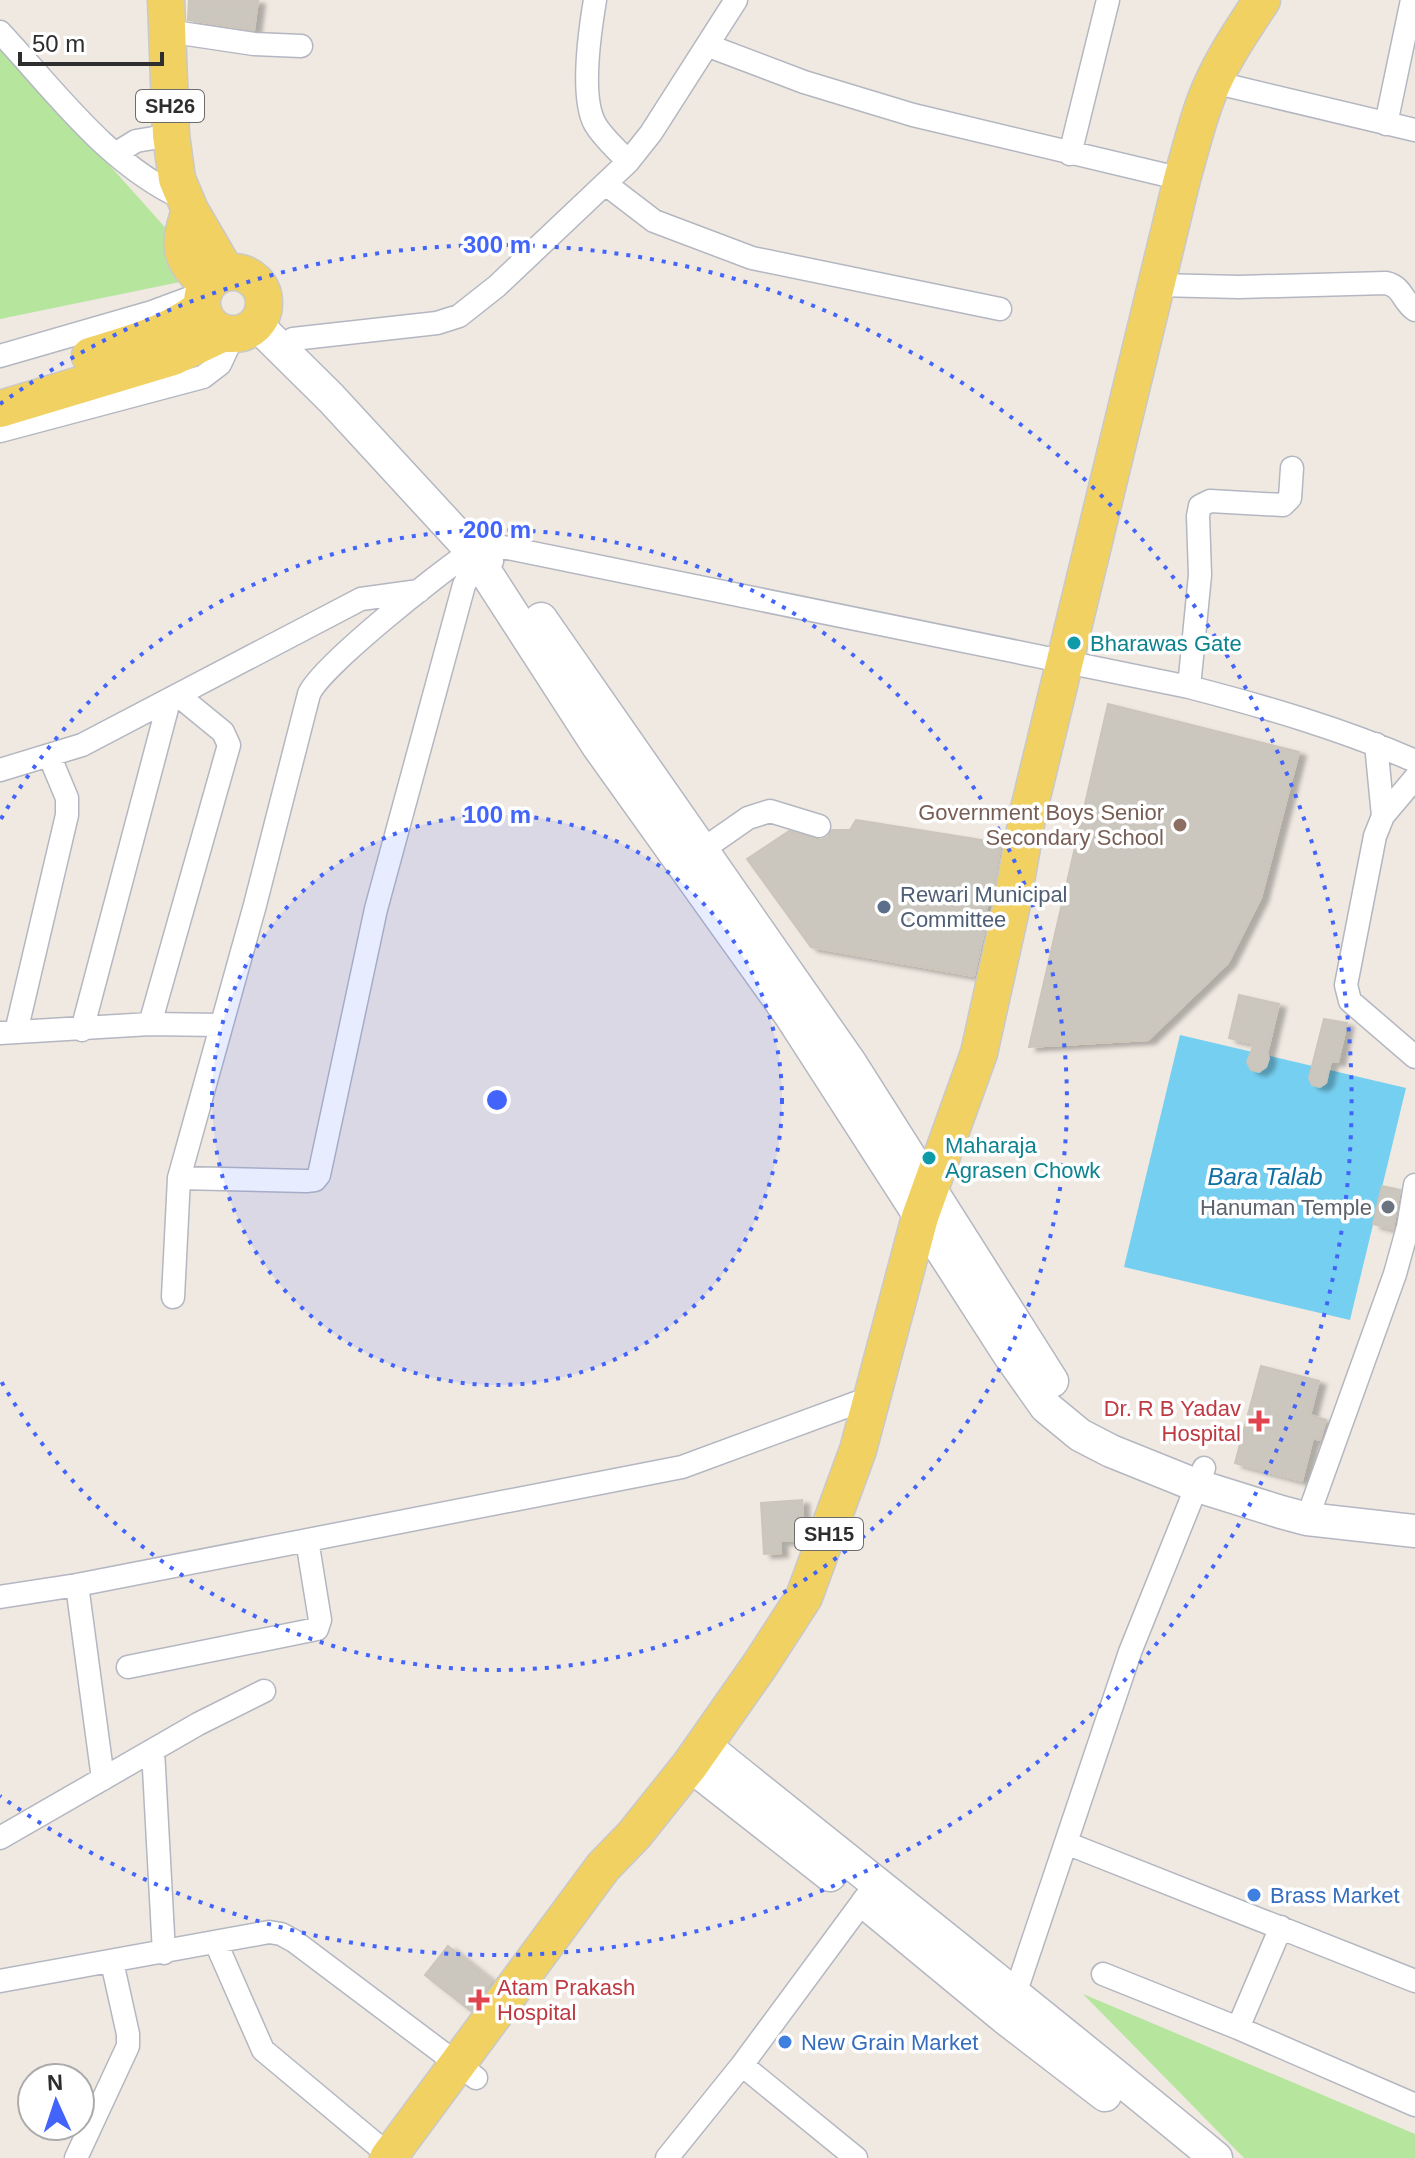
<svg xmlns="http://www.w3.org/2000/svg" width="1415" height="2158" font-family="Helvetica,sans-serif">
<style>
.green{fill:#b6e59e}
.water{fill:#75cff0}
.building{fill:#cbc7bf;stroke:#cbc5ba;stroke-width:2;filter:url(#shadow)}
.lines{fill:none;stroke-linecap:round;stroke-linejoin:round}
.street-casing{stroke:#b4b7c1;stroke-width:25}
.secondary-casing{stroke:#b4b7c1;stroke-width:35}
.primary-casing{stroke:#c9c9c9;stroke-width:39}
.street{stroke:#fff;stroke-width:22}
.secondary{stroke:#fff;stroke-width:32}
.primary{stroke:#f2d163;stroke-width:36}
.ring{fill:none;stroke:#4264fb;stroke-width:4;stroke-dasharray:4 8}
.culture-dot{fill:#0f9aa8;stroke:#fff;stroke-width:3}
.education-dot{fill:#8d6e63;stroke:#fff;stroke-width:3}
.service-dot{fill:#5c6f8a;stroke:#fff;stroke-width:3}
.worship-dot{fill:#6b7280;stroke:#fff;stroke-width:3}
.health-dot{fill:#e0444e;stroke:#fff;stroke-width:3}
.shop-dot{fill:#3f7fe0;stroke:#fff;stroke-width:3}
.labels{text-anchor:middle;stroke-width:7;stroke-linejoin:round;paint-order:stroke}
.shield{fill:#fff;stroke:#6d6d6d;stroke-width:2}
.shield-label{font-size:20px;font-weight:bold;fill:#2e2e2e}
.culture-label{font-size:22px;fill:#0d838f;stroke:#fff;text-anchor:start}
.education-label{font-size:22px;fill:#785e54;stroke:#fff;text-anchor:end}
.service-label{font-size:22px;fill:#4e5e75;stroke:#fff;text-anchor:start}
.worship-label{font-size:22px;fill:#5b616d;stroke:#fff;text-anchor:end}
.health-label{font-size:22px;fill:#be3a42;stroke:#fff;text-anchor:end}
.shop-label{font-size:22px;fill:#366cbe;stroke:#fff;text-anchor:start}
.water-label{font-size:24px;font-style:italic;fill:#0d6fa3;stroke:#fff}
.centre{fill:#4264fb;stroke:#fff;stroke-width:4}
.ring-label{font-size:24px;text-anchor:middle;font-weight:bold;fill:#4264fb;stroke:#fff;stroke-width:7;stroke-linejoin:round;paint-order:stroke}
</style>
<defs>
<filter id="shadow"><feDropShadow dx="7" dy="4" stdDeviation="2" flood-color="#0004"/></filter>
</defs>
<rect width="100%" height="100%" fill="#efe9e1"/>
<!-- green -->
<path class="green" d="M0 49 54 103 204 271 180 282 0 319Z
M1083 1994 1415 2134V2158H1244Z"/>
<!-- water -->
<path class="water" d="M1180 1035 1406 1088 1350 1320 1124 1267Z"/>
<!-- building -->
<path class="building" d="M189 0H258L254 30 188 20Z
M1108 704 1299 752 1261 898 1228 963 1148 1040 1029 1047Z
M856 820 1001 843 993 892 981 922 986 923 974 976 811 947 747 859 789 831 821 840 828 837 832 830H850Z
M1239 995 1279 1004 1267 1054 1269 1058 1266 1067 1259 1072 1251 1070 1247 1062 1254 1044 1229 1038Z
M1324 1019 1347 1023 1338 1062 1331 1061 1326 1083 1320 1087 1312 1085 1309 1078Z
M1382 1186 1400 1190 1393 1229 1373 1224Z
M1261 1366 1319 1381 1310 1415 1326 1420 1320 1440 1313 1438 1302 1481 1235 1463Z
M802 1500 803 1540 780 1541 781 1553 764 1554 761 1503Z
M448 1946 492 1981 471 2011 425 1975Z"/>
<g class="lines">
<defs>
<path id="street" d="M595 0C590 30 580 97 595 124 603 138 618 150 628 162
M167 31 254 44 301 46
M0 32C57 93 108 165 186 200
M709 46 804 82 913 115 1182 179
M1213 82 1415 130
M1386 124 1412 0
M115 154 136 141 171 135
M1070 154 1108 0
M607 185 654 221 752 258 1000 309
M1157 285 1239 287 1386 283C1403 287 1402 301 1415 310
M293 339 437 323 459 316 497 286 628 162 651 133 736 0
M0 356 152 312 203 293
M0 431 203 377 220 364 234 334
M1189 687 1200 575 1198 516 1200 506 1210 501 1283 505 1290 498 1292 468
M1376 744 1383 816
M0 770 82 745 361 599 419 591
M1415 778 1383 816 1375 836 1346 985 1350 1001 1415 1057
M702 850 748 818 770 811 819 826
M150 1024 229 745 223 732 179 696
M82 1030 169 701
M16 1032 67 815V798L49 755
M0 1033 150 1024 220 1025
M179 1178 306 1181 315 1180 319 1175 376 909 464 585 471 572 492 561
M173 1297 179 1178 255 905 309 694C320 667 440 572 469 553 476 549 485 547 493 545L1189 687C1266 707 1342 729 1415 761
M1307 1519 1395 1274 1408 1227 1415 1185
M77 1585 103 1779
M0 1597 77 1585 682 1467 872 1397
M128 1667 317 1629 320 1620 307 1540
M153 1750 164 1953
M0 1838 198 1724 264 1691
M1066 1843 1415 1981
M216 1943 263 2050 390 2156
M1103 1974 1238 2028 1415 2105
M0 1981 269 1932 281 1934 294 1941 476 2078
M1011 2006 1130 1652 1204 1468
M1238 2028 1281 1927
M742 2065 856 2158
M76 2158 128 2046V2034L112 1962
M667 2158 742 2065 872 1889"/>
<path id="secondary" d="M256 324 331 398 472 551 598 746 791 1016 1010 1356 1046 1407 1080 1435 1111 1451 1198 1486 1281 1512 1307 1519 1415 1531
M541 619 851 1064 1052 1381
M704 1745C875 1883 1047 2018 1216 2158
M690 1765 830 1875
M867 1904 1005 2018 1105 2095"/>
<path id="primary" d="M166 0 171 135 177 179 190 210 226 272
M190 210C178 247 178 257 207 284
M202 303a31 31 0 1 1 62 0a31 31 0 1 1-62 0Z
M90 356C129 344 169 334 201 308
M0 409 173 357 224 333
M388 2158 603 1867 634 1835 690 1765 760 1665 804 1597 858 1450 920 1217 979 1053 1011 909 1028 813 1182 179C1190 152 1196 125 1206 99 1219 64 1241 32 1262 0"/>
</defs>
<!-- street casing -->
<use href="#street" class="street-casing"/>
<!-- secondary casing -->
<use href="#secondary" class="secondary-casing"/>
<!-- primary casing -->
<use href="#primary" class="primary-casing"/>
<!-- street -->
<use href="#street" class="street"/>
<!-- secondary -->
<use href="#secondary" class="secondary"/>
<!-- primary -->
<use href="#primary" class="primary"/>
</g>
<!-- distance rings -->
<circle cx="497" cy="1100" r="285" fill="#4264fb" fill-opacity=".12"/>
<g class="ring">
<circle cx="497" cy="1100" r="285"/>
<path d="M1 819A570 570 0 1 1 1 1381"/>
<path d="M0 404A855 855 0 1 1 0 1796"/>
</g>
<!-- markers -->
<g class="culture-dot">
<circle cx="1074" cy="643" r="8"/>
<circle cx="929" cy="1158" r="8"/>
</g>
<circle class="education-dot" cx="1180" cy="825" r="8"/>
<circle class="service-dot" cx="884" cy="907" r="8"/>
<circle class="worship-dot" cx="1388" cy="1207" r="8"/>
<g class="health-dot">
<path d="M1255 1409h8v8h8v8h-8v8h-8v-8h-8v-8h8z"/>
<path d="M475 1988h8v8h8v8h-8v8h-8v-8h-8v-8h8z"/>
</g>
<g class="shop-dot">
<circle cx="1254" cy="1895" r="8"/>
<circle cx="785" cy="2042" r="8"/>
</g>
<g class="labels">
<!-- shield labels -->
<g class="shield">
<rect x="136" y="90" width="68" height="32" rx="6"/>
<rect x="795" y="1518" width="68" height="32" rx="6"/>
</g>
<g class="shield-label">
<text x="170" y="113">SH26</text>
<text x="829" y="1541">SH15</text>
</g>
<!-- culture labels -->
<g class="culture-label">
<text x="1090" y="651">Bharawas Gate</text>
<text x="945" y="1153">Maharaja<tspan x="945" dy="25">Agrasen Chowk</tspan></text>
</g>
<!-- education labels -->
<g class="education-label">
<text x="1164" y="820">Government Boys Senior<tspan x="1164" dy="25">Secondary School</tspan></text>
</g>
<!-- service labels -->
<g class="service-label">
<text x="900" y="902">Rewari Municipal<tspan x="900" dy="25">Committee</tspan></text>
</g>
<!-- worship labels -->
<g class="worship-label">
<text x="1372" y="1215">Hanuman Temple</text>
</g>
<!-- health labels -->
<g class="health-label">
<text x="1241" y="1416">Dr. R B Yadav<tspan x="1241" dy="25">Hospital</tspan></text>
<text x="497" y="1995" text-anchor="start">Atam Prakash<tspan x="497" dy="25">Hospital</tspan></text>
</g>
<!-- shop labels -->
<g class="shop-label">
<text x="1270" y="1903">Brass Market</text>
<text x="801" y="2050">New Grain Market</text>
</g>
<!-- water labels -->
<g class="water-label">
<text x="1265" y="1185">Bara Talab</text>
</g>
</g>
<circle cx="497" cy="1100" r="12" class="centre"/>
<g class="ring-label">
<text x="497" y="253">300 m</text>
<text x="497" y="538">200 m</text>
<text x="497" y="823">100 m</text>
</g>
<!-- north arrow -->
<g transform="translate(56 2102) rotate(357)"><circle r="38" fill="#ffffff" stroke="#ababab" stroke-width="2"/>
<path d="M0-6L14 30L0 20L-14 30Z" fill="#4264fb"/>
<text y="-12" font-size="22" font-weight="bold" text-anchor="middle" fill="#2e2e2e">N</text>
</g>
<!-- scale -->
<path d="M20 52v12h142v-12" fill="none" stroke="#2e2e2e" stroke-width="4"/>
<text x="32" y="52" font-size="24" fill="#2e2e2e" stroke="#ffffff" stroke-width="6" paint-order="stroke">50 m</text>
</svg>
